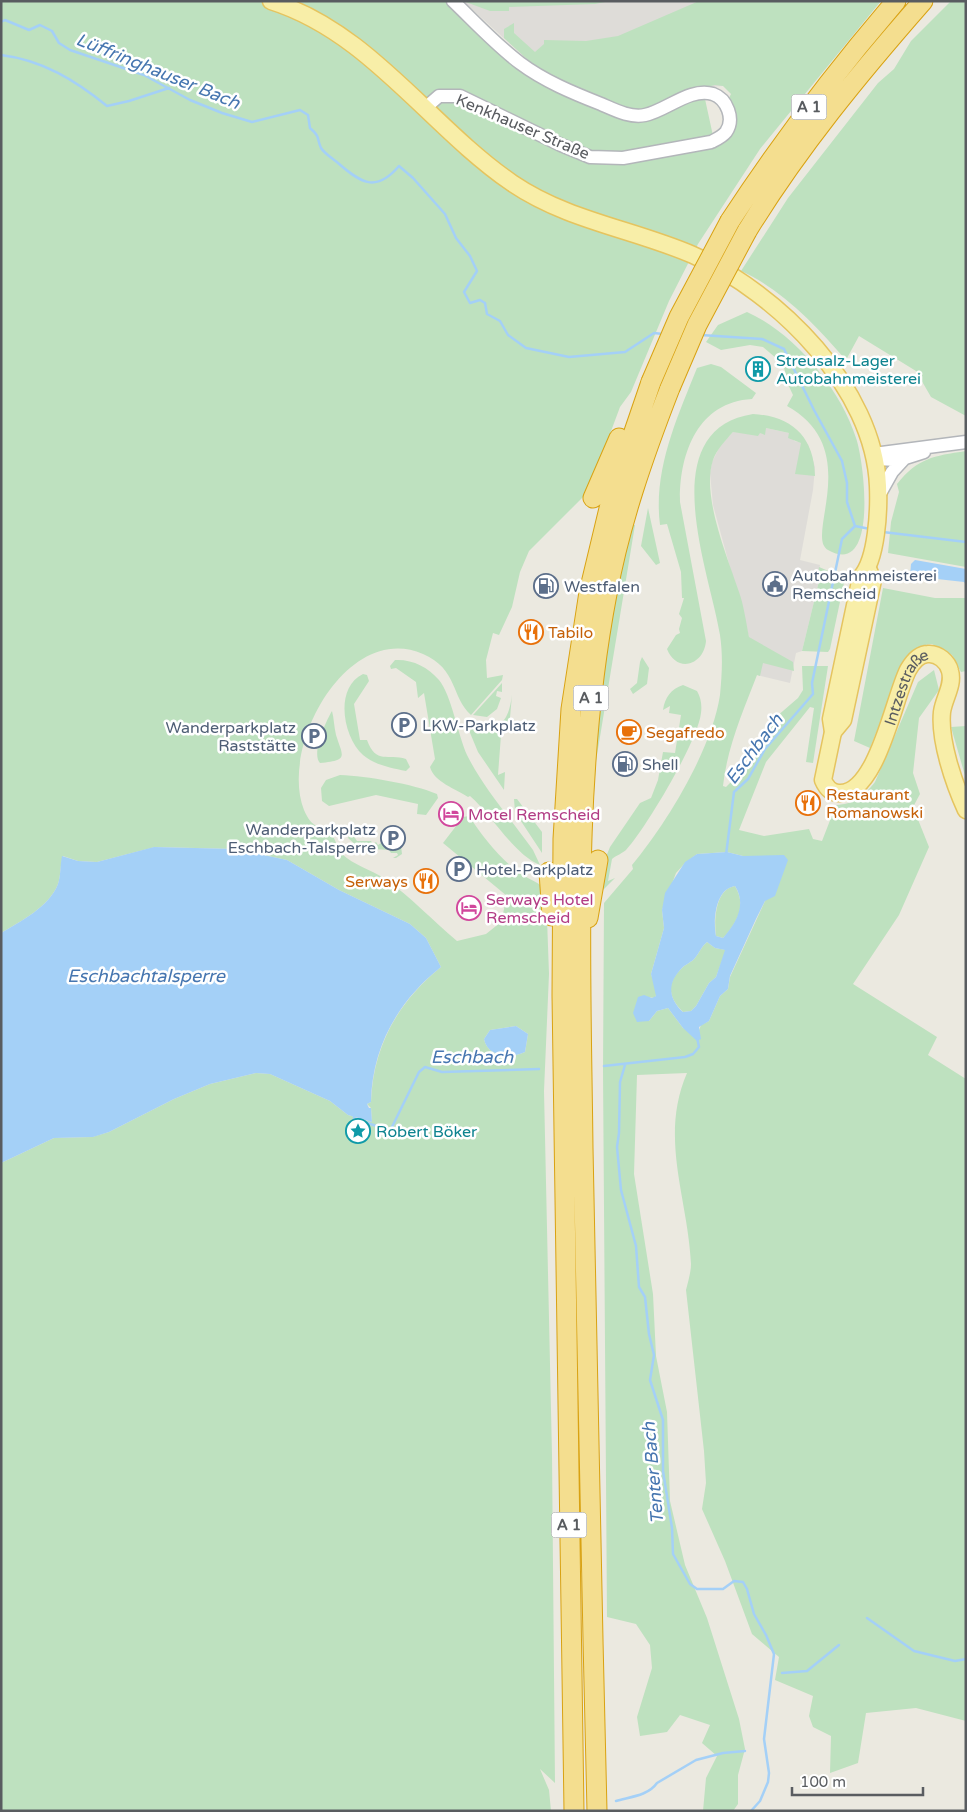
<svg xmlns="http://www.w3.org/2000/svg" width="967" height="1812" font-family="'Varela Round',sans-serif">
<style>
.industrial{fill:#dedcd8}
.green{fill:#bee1bf;fill-rule:evenodd}
.water{fill:#a4d0f7;fill-rule:evenodd}
.lines{fill:none;stroke-linecap:round;stroke-linejoin:round}
.stream{stroke:#a4d0f7;stroke-width:2.5}
.minor-casing{stroke:#b3b6ba;stroke-width:15}
.major-casing{stroke:#e5c45f;stroke-width:19}
.highway-casing{stroke:#d9a212;stroke-width:21}
.minor{stroke:#fff;stroke-width:12}
.major{stroke:#f8eea8;stroke-width:16}
.highway{stroke:#f4de8f;stroke-width:19}
.highway-bridge-casing{stroke:#d9a212;stroke-width:21;stroke-linecap:butt}
.highway-bridge{stroke:#f4de8f;stroke-width:19}
.labels{text-anchor:middle;stroke-width:5;stroke-linejoin:round;paint-order:stroke}
.shield{fill:#fff;stroke:#8b8d90;stroke-width:1}
.shield-label{font-size:15px;font-weight:bold;fill:#595c60}
.street-label{font-size:16px;fill:#595c60;stroke:#fff}
.culture-label{font-size:16px;fill:#0d838f;stroke:#fff;text-anchor:start}
.service-label{font-size:16px;fill:#4e5e75;stroke:#fff;text-anchor:start}
.food-label{font-size:16px;fill:#c56008;stroke:#fff;text-anchor:start}
.hotel-label{font-size:16px;fill:#b23c85;stroke:#fff;text-anchor:start}
.water-label{font-size:18px;font-style:italic;fill:#4676b0;stroke:#fff}
</style>
<rect width="100%" height="100%" fill="#ebe9e0"/>
<!-- industrial -->
<path class="industrial" d="M463 1H865L723 86 706 87 540 71Z
M766 428 789 433 795 437 794 441 808 444 815 467 813 490 800 560 820 565 818 574 820 577 802 651 796 653 790 683 757 675 749 637 713 505 710 473 712 462 720 446 733 432 760 433Z"/>
<!-- green -->
<path class="green" d="M1 1H447L510 63 529 76 616 115 640 120 655 117 697 99H705L715 145C737 135 739 118 729 98L731 94 723 86 715 85 691 91 650 108 628 110 607 103 540 71 504 38V29L514 23V33L535 52 544 44V40L586 41 618 36 699 1H881L760 149 698 244 669 301 631 392 620 407 604 450 584 496 529 551 520 572 512 607 499 635 493 633 486 660 487 678 503 675 502 680 471 715C451 697 458 669 423 654 347 621 279 747 304 810 312 829 319 825 331 834 336 839 337 849 342 854 353 865 372 870 385 879 410 896 433 921 457 941L486 934 501 922 507 896 443 843 463 817 469 816C483 837 500 859 521 874 530 880 540 882 546 891L549 974 544 1091 552 1455 555 1783 540 1769 549 1790 551 1811H1V1163L54 1138 92 1137 109 1132 174 1099 210 1084 256 1073 270 1074 330 1101 348 1115 372 1122 371 1108 367 1104 371 1102C373 1046 398 1002 441 967L426 938 410 924 339 890 287 860 236 849 155 847 97 862 78 861 63 856C60 865 61 875 58 884 49 907 21 921 1 933ZM516 1026 528 1034 525 1052C511 1059 487 1057 484 1039L490 1030Z
M463 1H610L595 4 509 7V11H490Z
M951 1H966V416L931 397 916 371 859 336 846 360C816 326 783 290 741 271L788 198 878 83 894 69 911 41Z
M747 312C794 333 840 388 856 438 864 460 879 579 828 550 804 537 865 449 787 406L793 395 784 376 786 375 783 364 763 347 750 345 721 350 706 342 718 325Z
M711 364 721 367 756 393 752 399C697 402 679 455 680 502L706 641C704 665 677 674 667 649L676 635 680 633 679 629 682 618 679 614 684 598H682L681 572 667 524 660 525C653 470 677 418 697 368Z
M753 414C792 416 814 437 815 476L795 474 801 443 788 438 789 433 766 428 765 435 760 433 758 436 733 432C725 441 717 449 713 460 701 496 728 558 739 592 744 606 746 622 749 637L793 662 794 671 763 663 760 676 757 675C743 711 727 748 723 786L726 787 745 768 755 747 776 717 798 698 803 690 802 666H828L813 763 806 762 814 708 810 707 766 762 739 830 764 836 809 829 813 839 822 841 836 805C855 804 863 797 875 782L918 682 934 670 939 690 919 718 913 773 920 794 913 807 929 847 899 915 853 984 937 1037 928 1055 966 1079V1721L916 1708 866 1713 858 1763 830 1773 831 1736 813 1727 809 1716 813 1696 775 1680 779 1657 752 1634 725 1561 702 1509 706 1483 704 1451 686 1290C688 1282 691 1272 691 1264 688 1198 659 1138 687 1073L637 1075 634 1174 653 1294 656 1356 667 1412 670 1501 685 1565 707 1618 739 1719 745 1749 738 1775V1804L733 1811H703L706 1778 717 1756 702 1743 710 1725 680 1715 667 1732 640 1736 637 1717 652 1668 650 1645 636 1624 607 1617 603 1071 604 903 633 869 632 865C667 823 712 749 720 695 722 675 723 655 720 635 710 572 652 430 753 414ZM727 852 743 856H776L765 901 730 977 728 989 720 996 709 1021 701 1025 698 1033 683 1028 668 1008 657 1011 649 1021 647 997 655 998 657 992 651 974 664 928 662 910 676 873 685 863 697 854Z
M966 451V567L888 553 891 522 899 492 897 484C918 458 933 456 966 451Z
M648 508 660 563 656 565 641 546Z
M632 525H635L596 761 592 825C588 807 594 780 595 761 602 681 612 602 632 525Z
M819 567 845 578 830 649 828 652 802 651 820 577 818 574Z
M883 588 935 598H966V671L961 672 952 655 932 644C921 645 913 649 906 657L870 748 854 741Z
M642 657 649 668 647 684 633 694 630 689 637 683 640 662Z
M395 660C412 659 428 667 439 680 451 694 458 735 467 755 484 789 511 819 533 850L540 865C514 855 492 815 470 796L468 797C456 789 434 782 430 767L435 759 424 693 418 698 416 682 396 668 391 669 390 666Z
M363 674 367 675 369 681 354 704 360 740H367C376 765 388 753 406 759L410 767 406 771C391 768 375 765 363 755 343 737 334 688 363 674Z
M502 683V692L497 691 496 696 501 698 497 709 487 717 473 715Z
M683 685 697 691C701 698 702 705 701 713 698 741 646 828 626 850 623 853 617 855 612 859L608 881 615 878 599 894 603 864 610 847 640 803 651 798 658 780 663 752 675 753 681 715 669 713 670 706 663 710C665 697 671 689 683 685Z
M512 695 509 729 501 735 498 775 505 772 504 790 478 752 468 728C496 731 508 727 512 695Z
M332 711C334 718 334 727 336 735 343 757 349 760 320 763 311 754 326 721 332 711Z
M966 726V779L951 727Z
M340 775C367 776 413 784 437 794L438 798 426 815 417 814 418 804 376 795 329 806 322 801 321 788 326 780Z
M514 799H517L542 832V853L515 812Z
M353 835 357 841H371L373 844 376 842 378 845 381 843 397 850 400 848 397 843 401 846 402 854 396 858H393L398 855 397 853H391L389 850 374 849 373 846 370 848 364 844 358 847 348 838 349 836Z
M735 886C747 906 737 923 723 938L716 936C714 921 715 889 735 886Z
M707 942 715 948 726 950 716 977 709 983 696 1006 691 1011 683 1012C668 997 666 983 682 968 686 964 692 962 695 958 700 952 701 947 707 942Z"/>
<!-- water -->
<path class="water" d="M915 560 966 569V585L964 582 910 576 911 564Z
M154 847 236 849 287 860 339 890 410 924 426 938 441 967C398 1001 372 1047 371 1102L367 1104 369 1108H371L372 1122 348 1115 330 1101 270 1074 256 1073 210 1084 174 1099 109 1132 93 1137 54 1138 1 1163V933C21 921 49 907 58 884 61 875 60 865 62 856L78 861 97 862Z
M727 852 743 856 784 855 788 860 775 896 765 901 756 919 730 976 728 989 720 996 709 1021 699 1027 701 1039 697 1041 683 1028 668 1008 657 1011 649 1021 637 1022 633 1013 638 997 644 995 652 998 656 996 651 974 664 928 662 910 665 893 685 862 697 854ZM735 886C747 905 736 923 723 938L716 936C713 921 715 889 735 886ZM707 942 715 948 725 950 716 977 709 983 696 1006 691 1011 683 1012C668 998 667 983 682 968 686 964 692 962 695 958 700 952 701 947 707 942Z
M516 1026 528 1034 525 1052C511 1059 487 1057 484 1039L490 1030Z"/>
<g class="lines">
<!-- stream -->
<path class="stream" d="M1 22 5 20 29 30 40 25 52 31 59 43 70 50 144 75 190 100 222 113 252 122 300 110 308 115 310 128C321 138 316 137 321 148 324 153 333 159 338 163 361 183 376 193 399 166L413 178 445 214 456 238 470 256 477 271 464 292 470 303 480 300 485 303 487 314 500 321 508 335 526 348 569 357 625 352 654 333 663 334
M1 55C42 60 75 80 107 106L129 101 169 88
M701 335 762 339 784 349 814 410 842 461 847 483V502L855 526
M883 532 966 542
M726 855 734 792 748 779 765 749 813 694 812 683 842 539 855 526 870 529
M625 1065 620 1082 619 1133 617 1147 621 1190 636 1246 639 1287 645 1297 649 1334 654 1355 650 1380 663 1420V1471L672 1528 673 1554 690 1584 697 1589H723L734 1581 743 1582 747 1589 754 1614 766 1635 774 1654 764 1739 769 1773 768 1782 760 1801 751 1811
M604 1066 685 1057 693 1054 699 1047 697 1037
M354 1116V1118L390 1131 419 1072 425 1067 442 1072 539 1069
M867 1618 914 1651 955 1661 966 1659
M782 1673 807 1671 839 1645
M616 1801C629 1797 648 1796 657 1783L696 1760 723 1753 745 1751"/>
<defs>
<path id="minor" d="M424 109 439 96H460L561 145 590 157 623 158 711 142C717 139 722 137 726 132 735 119 727 99 713 94 690 87 666 111 645 115 630 118 615 110 601 104 573 93 544 81 520 63 496 45 475 22 453 1
M874 454 966 442
M875 459 899 460 924 452
M878 497 892 472 904 459"/>
<g id="major">
<path id="s1" d="M271 1C370 32 429 126 512 183 568 221 633 229 693 255 778 293 874 388 878 486 879 510 877 559 861 577L831 719 833 732 823 780C826 787 831 793 839 793 877 795 894 697 908 670 912 663 919 654 928 654 938 653 948 662 950 671 954 685 944 698 942 712 939 740 954 784 966 810"/>
<path d="M833 732 843 720 873 580 868 569"/>
</g>
<path id="highway" d="M730 221C781 143 836 71 896 1
M747 231C798 148 859 74 923 1
M593 498 619 438
M549 872 552 916
M588 918 598 860
M574 1811 562 995 563 839 571 709 589 592 612 496 651 382
M597 1811C592 1590 586 1369 583 1148 581 963 572 777 607 594 620 523 644 455 670 388"/>
</defs>
<!-- minor casing -->
<use href="#minor" class="minor-casing"/>
<!-- major casing -->
<use href="#major" class="major-casing"/>
<!-- highway casing -->
<use href="#highway" class="highway-casing"/>
<!-- minor -->
<use href="#minor" class="minor"/>
<!-- major -->
<use href="#major" class="major"/>
<!-- highway -->
<use href="#highway" class="highway"/>
<defs>
<path id="highway-bridge" d="M651 382 679 317 730 221
M670 388 697 325 747 231"/>
</defs>
<!-- highway-bridge casing -->
<use href="#highway-bridge" class="highway-bridge-casing"/>
<!-- highway-bridge -->
<use href="#highway-bridge" class="highway-bridge"/>
</g>
<!-- icons -->
<defs>
<symbol id="building-ring" viewBox="-11 -11 22 22"><circle r="9.5" fill="#fff" stroke="#0f9aa8" stroke-width="1.5"/><path d="M-4-6H4V6H1V3H-1V6H-4ZM-2.5-4.3h1.7v1.8h-1.7ZM.8-4.3h1.7v1.8H.8ZM-2.5-1h1.7V.8h-1.7ZM.8-1h1.7V.8H.8Z" fill="#0f9aa8"/></symbol>
<symbol id="civic-ring" viewBox="-11 -11 22 22"><circle r="9.5" fill="#fff" stroke="#5c6f8a" stroke-width="1.5"/><path d="M-.6-6.5H3V-4.5H.6V-3L4-1V1h2V6H-6V1h2V-1L-.6-3ZM-1.2 2.5V6h2.4V2.5Z" fill="#5c6f8a"/></symbol>
<symbol id="fuel-ring" viewBox="-11 -11 22 22"><circle r="9.5" fill="#fff" stroke="#5c6f8a" stroke-width="1.5"/><path d="M-5.5-6h7V0h2V4h1.3V-2.5L3-4.5l.8-.8L6-3V5H2.5V1h-1V6h-7ZM-4.2-4.7v3.2H.2V-4.7Z" fill="#5c6f8a"/></symbol>
<symbol id="restaurant-ring" viewBox="-11 -11 22 22"><circle r="9.5" fill="#fff" stroke="#e8710a" stroke-width="1.5"/><path d="M-5-6h1v4h1v-4h1v4h1v-4h1v5L-1.5 .5V6h-2V.5L-5-1ZM5-6V6H3V1.5H1.5Q1.5-4 5-6Z" fill="#e8710a"/></symbol>
<symbol id="parking-ring" viewBox="-11 -11 22 22"><circle r="9.5" fill="#fff" stroke="#5c6f8a" stroke-width="1.5"/><path d="M-3.5-5.5H1a3.5 3.5 0 0 1 0 7H-1V5.5H-3.5ZM-1-3.4V-.6H.8a1.4 1.4 0 0 0 0-2.8Z" fill="#5c6f8a"/></symbol>
<symbol id="cafe-ring" viewBox="-11 -11 22 22"><circle r="9.5" fill="#fff" stroke="#e8710a" stroke-width="1.5"/><path d="M-5.5-4.5H6V0H3Q3 3.5 0 3.5H-2.5Q-5.5 3.5-5.5 0ZM3-3.2v2h1.7v-2ZM-6 4.5H4V6H-6Z" fill="#e8710a"/></symbol>
<symbol id="hotel-ring" viewBox="-11 -11 22 22"><circle r="9.5" fill="#fff" stroke="#d1479c" stroke-width="1.5"/><path d="M-6-4.5h1.5V1H6V5H4.5V3h-9V5H-6ZM-4 0a1.8 1.8 0 1 1 3.6 0ZM.5 0V-2.5h3Q6-2.5 6 0Z" fill="#d1479c"/></symbol>
<symbol id="sight-ring" viewBox="-11 -11 22 22"><circle r="9.5" fill="#fff" stroke="#0f9aa8" stroke-width="1.5"/><path d="M0-6L1.8-2.2L6-1.7L2.9 1.2L3.7 5.4L0 3.3L-3.7 5.4L-2.9 1.2L-6-1.7L-1.8-2.2Z" fill="#0f9aa8"/></symbol>
</defs>
<g fill-rule="evenodd">
<use href="#building-ring" x="744" y="355" width="28" height="28"/>
<use href="#civic-ring" x="761" y="570" width="28" height="28"/>
<use href="#fuel-ring" x="532" y="572" width="28" height="28"/>
<use href="#restaurant-ring" x="517" y="618" width="28" height="28"/>
<use href="#parking-ring" x="390" y="711" width="28" height="28"/>
<use href="#cafe-ring" x="615" y="718" width="28" height="28"/>
<use href="#parking-ring" x="300" y="722" width="28" height="28"/>
<use href="#fuel-ring" x="611" y="750" width="28" height="28"/>
<use href="#restaurant-ring" x="794" y="789" width="28" height="28"/>
<use href="#hotel-ring" x="437" y="800" width="28" height="28"/>
<use href="#parking-ring" x="379" y="824" width="28" height="28"/>
<use href="#parking-ring" x="445" y="855" width="28" height="28"/>
<use href="#restaurant-ring" x="412" y="867" width="28" height="28"/>
<use href="#hotel-ring" x="455" y="894" width="28" height="28"/>
<use href="#sight-ring" x="344" y="1117" width="28" height="28"/>
</g>
<g class="labels">
<!-- shield labels -->
<g class="shield">
<rect x="791.5" y="94.5" width="35" height="25" rx="4"/>
<rect x="573.5" y="685.5" width="35" height="25" rx="4"/>
<rect x="551.5" y="1512.5" width="35" height="25" rx="4"/>
</g>
<g class="shield-label">
<text x="809" y="112">A 1</text>
<text x="591" y="703">A 1</text>
<text x="569" y="1530">A 1</text>
</g>
<!-- street labels -->
<g class="street-label">
<text transform="translate(523 126) rotate(23)" y="6">Kenkhauser Straße</text>
<text dy="6" stroke="none"><textPath href="#s1" startOffset="1264">Intzestraße</textPath></text>
</g>
<!-- culture labels -->
<g class="culture-label">
<text x="776" y="366">Streusalz-Lager<tspan x="776" dy="18">Autobahnmeisterei</tspan></text>
<text x="376" y="1137">Robert Böker</text>
</g>
<!-- service labels -->
<g class="service-label">
<text x="792" y="581">Autobahnmeisterei<tspan x="792" dy="18">Remscheid</tspan></text>
<text x="564" y="592">Westfalen</text>
<text x="422" y="731">LKW-Parkplatz</text>
<text x="296" y="733" text-anchor="end">Wanderparkplatz<tspan x="296" dy="18">Raststätte</tspan></text>
<text x="642" y="770">Shell</text>
<text x="376" y="835" text-anchor="end">Wanderparkplatz<tspan x="376" dy="18">Eschbach-Talsperre</tspan></text>
<text x="476" y="875">Hotel-Parkplatz</text>
</g>
<!-- food labels -->
<g class="food-label">
<text x="548" y="638">Tabilo</text>
<text x="646" y="738">Segafredo</text>
<text x="826" y="800">Restaurant<tspan x="826" dy="18">Romanowski</tspan></text>
<text x="408" y="887" text-anchor="end">Serways</text>
</g>
<!-- hotel labels -->
<g class="hotel-label">
<text x="468" y="820">Motel Remscheid</text>
<text x="486" y="905">Serways Hotel<tspan x="486" dy="18">Remscheid</tspan></text>
</g>
<!-- water labels -->
<g class="water-label">
<text transform="translate(158 71) rotate(22)" y="6">Lüffringhauser Bach</text>
<text transform="translate(754 749) rotate(-53)" y="6">Eschbach</text>
<text x="146" y="982">Eschbachtalsperre</text>
<text x="472" y="1063">Eschbach</text>
<text transform="translate(653 1473) rotate(-95)" y="6">Tenter Bach</text>
</g>
</g>
<!-- border -->
<rect width="967" height="1812" fill="none" stroke="#595c60" stroke-width="5"/>
<!-- scale -->
<path d="M792 1787v8h131v-8" fill="none" stroke="#595c60" stroke-width="2.5"/>
<text x="800" y="1787" font-size="15" fill="#595c60" stroke="#ffffff" stroke-width="4" paint-order="stroke">100 m</text>
</svg>
